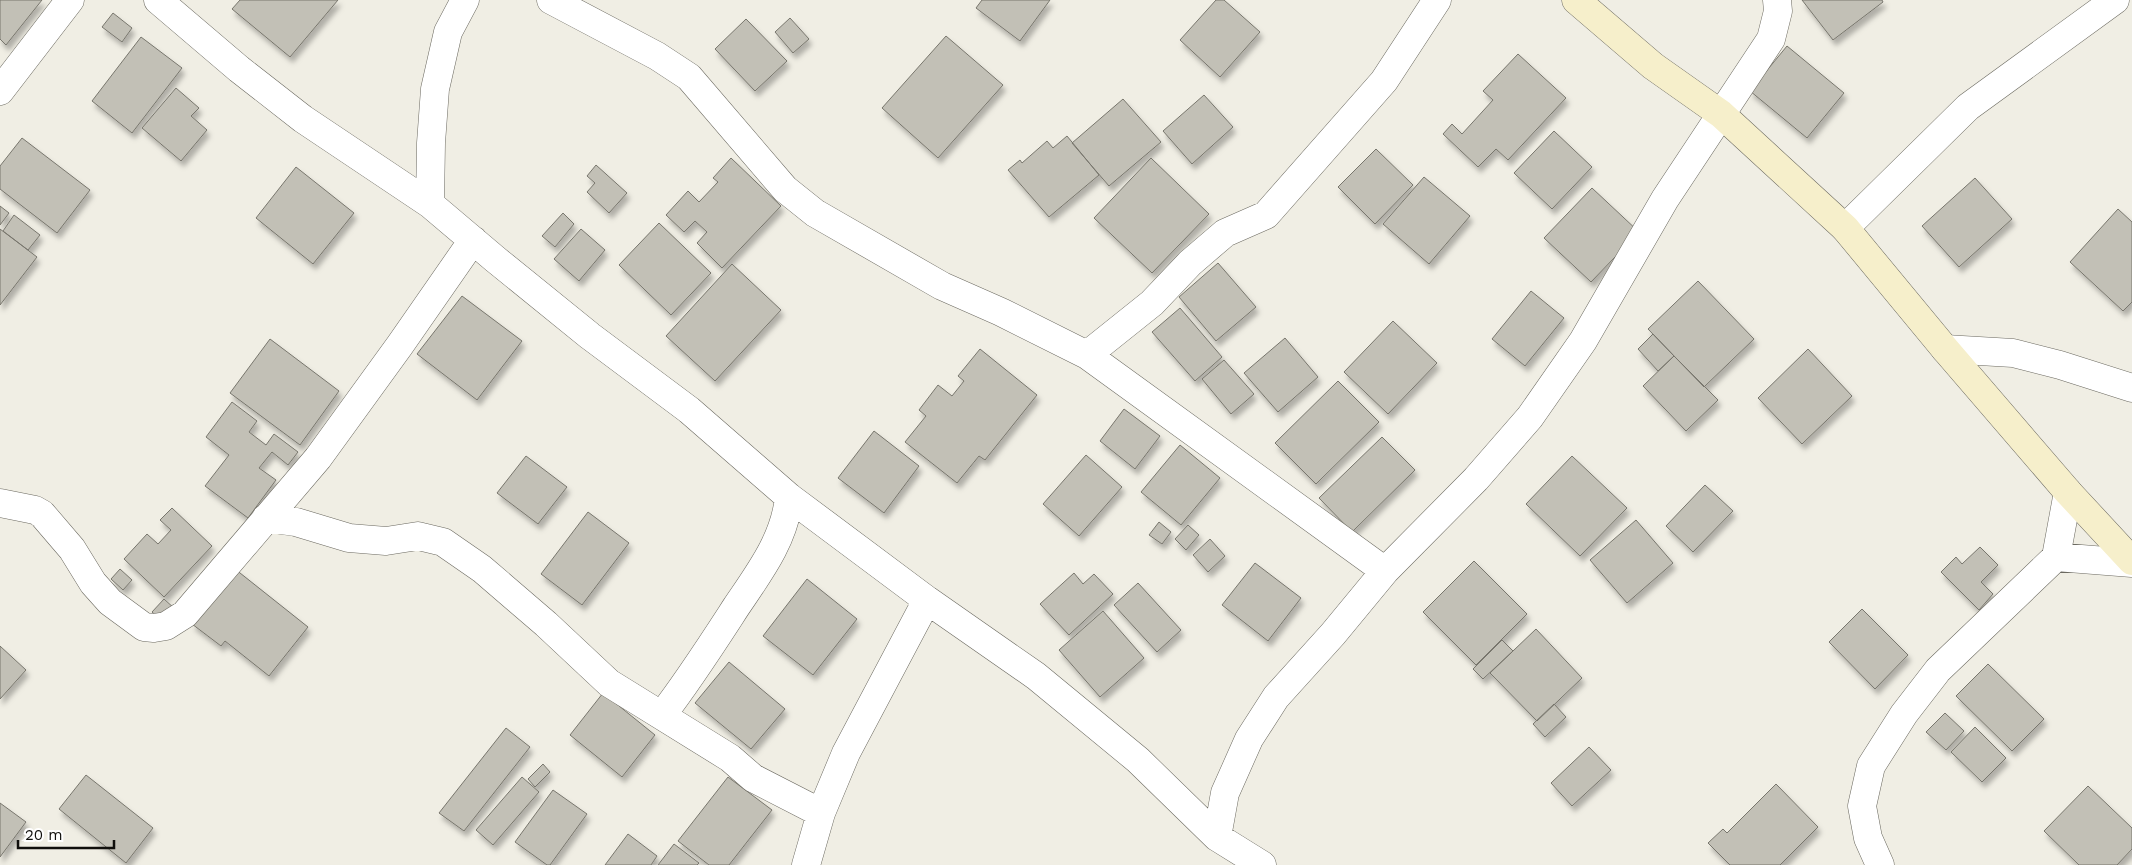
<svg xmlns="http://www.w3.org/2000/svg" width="2132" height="865" font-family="'Work Sans',sans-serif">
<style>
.building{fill:#c2c0b6;stroke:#78766d;filter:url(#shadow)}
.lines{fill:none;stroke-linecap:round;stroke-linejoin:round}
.street-casing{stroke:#6b6960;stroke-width:29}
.secondary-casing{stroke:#6b6960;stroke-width:29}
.street{stroke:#fff;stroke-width:28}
.secondary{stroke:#f6efcb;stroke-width:28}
</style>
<defs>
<filter id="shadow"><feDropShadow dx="3" dy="5.5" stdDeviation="2.5" flood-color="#0004"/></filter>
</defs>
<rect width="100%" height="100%" fill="#f0eee4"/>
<!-- building -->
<path class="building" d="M0 0H42L6 45 0 39Z
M240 0H338L290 57 232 9Z
M982 0H1050L1020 41 976 8Z
M1216 0H1224L1260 32 1220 77 1180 40Z
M1802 0H1882L1883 2 1833 40Z
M113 13 132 28 122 42 102 27Z
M790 18 809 39 793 53 775 32Z
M746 19 787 61 755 91 715 49Z
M946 36 1003 85 938 158 882 108Z
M141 37 182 68 132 133 92 101Z
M1787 46 1844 93 1807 138 1750 91Z
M1518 54 1566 98 1508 160 1496 149 1478 167 1443 134 1452 124 1462 134 1493 100 1483 91Z
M176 88 199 108 191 116 207 130 181 161 142 128Z
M1204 95 1233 127 1192 164 1163 131Z
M1123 99 1161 142 1109 186 1072 143Z
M1554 131 1592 167 1552 209 1514 173Z
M1067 136 1099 175 1049 217 1008 170 1020 160 1022 163 1047 141 1053 148Z
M22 138 90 190 57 233 0 189V166Z
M1376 149 1413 185 1375 224 1338 187Z
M731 158 781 206 722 268 697 243 707 232 695 221 684 232 666 215 688 191 699 202 718 182 713 178Z
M1151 158 1209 214 1152 273 1094 218Z
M596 165 627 193 609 213 587 192 595 183 587 176Z
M296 167 354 213 313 264 256 218Z
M1424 177 1470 216 1429 264 1383 224Z
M1975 178 2012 219 1959 267 1922 226Z
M1592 188 1639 232 1591 282 1544 238Z
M0 206 9 213 0 225Z
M2118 209 2132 222V302L2123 311 2070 262Z
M563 213 574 224 555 247 542 236Z
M14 215 40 235 28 250 3 231Z
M659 223 711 273 671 315 619 265Z
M0 229 37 257 0 305Z
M581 229 605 250 579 281 554 259Z
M1218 263 1256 307 1216 341 1179 297Z
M732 264 781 310 715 381 666 336Z
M1698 281 1754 339 1704 387 1648 329Z
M1531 291 1564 318 1525 366 1492 339Z
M462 296 522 341 477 400 417 354Z
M1180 308 1222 357 1195 381 1152 332Z
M1393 321 1437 363 1388 414 1344 372Z
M1653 334 1674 356 1658 371 1638 349Z
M1285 338 1318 377 1278 412 1244 373Z
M270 339 339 391 300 445 230 393Z
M980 349 1037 395 985 460 979 456 957 483 905 442 926 416 919 410 938 385 952 396 964 381 958 376Z
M1808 349 1852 396 1802 444 1758 398Z
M1674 356 1718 400 1686 431 1643 386Z
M1224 360 1254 394 1231 414 1202 379Z
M1338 381 1379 422 1316 484 1275 443Z
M232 402 257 421 249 432 266 445 274 434 298 452 288 465 272 452 259 468 276 480 248 518 205 486 229 455 206 437Z
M1124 409 1160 436 1135 469 1100 441Z
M874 431 919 466 884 513 838 478Z
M1382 437 1415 470 1352 532 1319 498Z
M1180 445 1220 478 1181 525 1141 492Z
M1086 455 1122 487 1079 536 1043 504Z
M526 456 567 487 538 524 497 493Z
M1572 456 1627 508 1580 556 1526 504Z
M1705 485 1733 511 1693 552 1666 526Z
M172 508 212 546 164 597 124 559 147 534 158 544 171 530 160 520Z
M588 512 629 543 582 605 541 574Z
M1636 520 1673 563 1627 603 1590 560Z
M1159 522 1171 532 1162 544 1149 535Z
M1188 525 1199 535 1186 550 1175 539Z
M1210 539 1225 556 1208 572 1193 555Z
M1980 547 1998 565 1981 582 1993 594 1979 610 1941 572 1956 557 1962 564Z
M1474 561 1527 614 1476 665 1423 612Z
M1255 563 1301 598 1268 641 1222 605Z
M120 569 132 580 123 590 111 579Z
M235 569 308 627 269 676 225 641 221 646 192 624Z
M1074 573 1083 584 1094 574 1113 594 1069 635 1040 604Z
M807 579 857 619 813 675 763 636Z
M1138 583 1181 630 1157 652 1114 605Z
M164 599 175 609 163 622 152 612Z
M1862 609 1908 655 1875 689 1829 642Z
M1103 611 1144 658 1100 697 1059 650Z
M1536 629 1582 678 1537 721 1490 673Z
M1502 640 1513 651 1483 679 1473 669Z
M0 646 26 670 0 699Z
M729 662 785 709 751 749 695 703Z
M1988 664 2044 719 2012 751 1956 696Z
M603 693 655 735 622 777 570 735Z
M1554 704 1566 717 1545 737 1533 724Z
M1945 713 1964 731 1946 750 1926 732Z
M1975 727 2006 758 1982 782 1951 752Z
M506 728 530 747 464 831 439 813Z
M1589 747 1611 770 1572 806 1551 783Z
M543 764 550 772 535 787 528 779Z
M86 775 153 828 126 863 59 809Z
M522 777 539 792 493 845 476 830Z
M728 777 772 810 729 865H709L678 841Z
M1776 784 1818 827 1780 865H1730L1708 843 1723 829 1727 833Z
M2088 786 2132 828V849L2117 865H2079L2044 831Z
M553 790 587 814 550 865H547L515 842Z
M0 803 26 822 0 857Z
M628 834 657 856 651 865H605Z
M674 844 699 863 697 865H658Z"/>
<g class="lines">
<defs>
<path id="street" d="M158 0 239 69 303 119 430 204 495 259 590 336 689 410 789 497 927 600 1036 676 1138 760 1217 837 1262 865
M551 0 657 56 689 77 785 189 815 213 942 286 1001 312 1087 355 1385 571
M0 91 70 0
M430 204 431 143 435 89 448 32 465 0
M1845 228 1968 107 2115 0
M1945 349 2013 353 2060 365 2132 388
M1087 355 1152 303 1190 263 1225 233 1266 215 1384 81 1437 0
M0 503 35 510 42 514 72 549 93 583 110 602 144 627 154 628 166 626 185 614 318 458 400 345 473 240
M266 518 296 522 349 538 386 541 418 536 443 542 482 569 546 624 609 683 730 758 753 778 821 813
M2056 557 2132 563
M662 715C689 680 712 644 736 607 759 573 785 539 789 497
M1217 837 1225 793 1249 739 1276 697 1333 634 1385 571 1476 479 1530 417 1583 341 1665 199 1771 39 1778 11 1777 0
M806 865 821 813 846 753 927 600
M1880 865 1868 838 1862 806 1871 766 1904 714 1938 670 2056 557 2068 492"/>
<path id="secondary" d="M1576 0 1653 66 1721 114 1845 228 1945 349 2068 492 2132 561"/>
</defs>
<!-- street casing -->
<use href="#street" class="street-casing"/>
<!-- secondary casing -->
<use href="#secondary" class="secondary-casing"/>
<!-- street -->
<use href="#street" class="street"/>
<!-- secondary -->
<use href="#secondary" class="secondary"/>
</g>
<!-- scale -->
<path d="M18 840v8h96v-8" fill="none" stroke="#100f0c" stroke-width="2.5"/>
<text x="25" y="840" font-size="15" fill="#100f0c" stroke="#ffffff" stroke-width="4" paint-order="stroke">20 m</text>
</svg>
